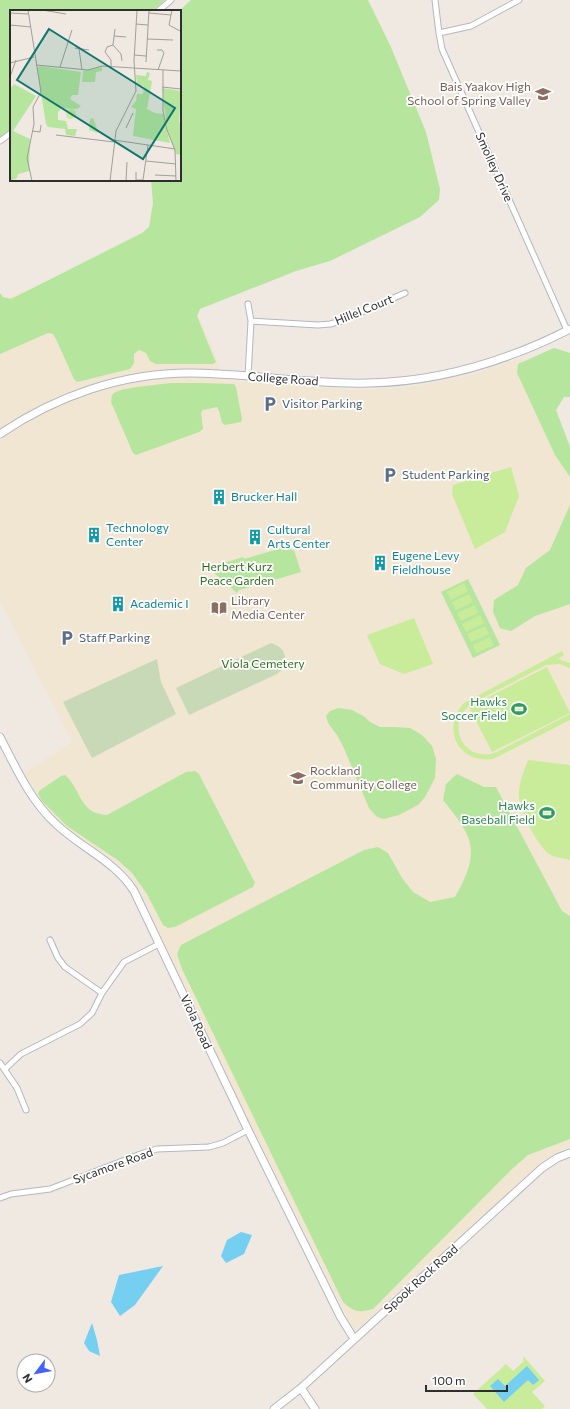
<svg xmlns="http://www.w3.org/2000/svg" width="570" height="1409" font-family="Commissioner,sans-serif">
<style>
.education{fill:#f0e6d1}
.green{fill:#b6e59e}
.cemetery{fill:#c8d9b8}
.pitch{fill:#c9ec9a}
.water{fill:#75cff0}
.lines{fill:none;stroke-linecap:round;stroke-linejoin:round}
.street-casing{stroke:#b4b7c1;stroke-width:7}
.secondary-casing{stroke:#b4b7c1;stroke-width:9}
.street{stroke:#fff;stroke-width:5}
.secondary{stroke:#fff;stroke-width:7}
.labels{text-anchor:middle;stroke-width:3.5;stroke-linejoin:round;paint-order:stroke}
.education-label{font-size:12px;fill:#785e54;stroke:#fff;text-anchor:start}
.street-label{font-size:12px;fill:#2e2e2e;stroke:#fff}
.service-label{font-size:12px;fill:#4e5e75;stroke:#fff;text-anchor:start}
.culture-label{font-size:12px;fill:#0d838f;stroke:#fff;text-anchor:start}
.park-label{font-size:12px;fill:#2c6e1b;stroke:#fff}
.leisure-label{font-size:12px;fill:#27864d;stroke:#fff;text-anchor:end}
.inset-road{fill:none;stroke:#a29e99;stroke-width:1}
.view{fill:#0f766e;fill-opacity:0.15;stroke:#0f766e;stroke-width:2}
.inset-edge{fill:none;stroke:#2e2e2e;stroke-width:2}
</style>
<rect width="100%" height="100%" fill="#efe9e1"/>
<!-- education -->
<path class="education" d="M162 229 226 381 353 390 399 388 434 383 467 376 522 358 570 458V1147L554 1153 539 1164 355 1331 345 1313 252 1128 139 889 126 871 117 863 77 836 59 820 42 802 24 773 72 742 0 601V441L4 438 0 430V302Z"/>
<!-- green -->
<path class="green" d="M0 0H165L152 11H11V130L0 137Z
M191 0H368L390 45 426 132 440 189 439 200 420 217 330 261 296 271 200 309 197 316 214 358 216 362 213 364H156L150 361 146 353 139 350 134 354V363L130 369 77 382 74 379 56 339 53 334 48 333 0 354V293L3 297 11 299 142 233 149 227 153 203 151 180H180V11H179Z
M554 348 570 353V397H564L556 410 570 447V477L555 455 517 373 518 364Z
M170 383H200L234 384 236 387 242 419 241 422 225 425 222 423 219 411 217 407 203 410 201 413 203 429 199 432 136 455 133 453 111 402C112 398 111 395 114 393 123 387 159 385 170 383Z
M570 505V604L535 616 511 631 500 628 493 612 494 600 518 585 526 568 550 550Z
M289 546 291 547 292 551 294 550 301 572 267 582 262 577 251 580 250 587 239 590 237 593 213 572 221 564 243 557 244 559Z
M468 579 500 645 473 658 441 592Z
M338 708 352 710 365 717 370 722 380 727H395L410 728 422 735 432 746 436 759 435 778 425 797 418 805 399 815 384 819 377 817 369 808 343 746 337 735 328 723 326 716 330 711Z
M195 771 199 774 255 883 253 887 175 927 168 928 163 925 147 894 132 873 119 861 67 826 42 801 38 794 39 791 61 776 65 775C82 790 79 814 107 815L186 772Z
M457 774 484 787H496L562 911 570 916V1139L528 1155 512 1169 373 1309C359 1313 354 1312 343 1302L182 969 177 954 181 945 364 850 378 847 388 853 402 878 413 892 430 902 455 897C481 851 474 838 443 800L446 784Z"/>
<!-- cemetery -->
<path class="cemetery" d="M271 643C284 648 286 652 285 667L277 674 189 715 176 688Z
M157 659 161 682 176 714 92 758 63 702Z"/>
<!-- pitch -->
<path class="pitch" d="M511 467 519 496 505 532 475 549 452 494 453 485Z
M464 583 468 591 451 600 447 592Z
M469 594 473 602 456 610 452 602Z
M475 605 478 613 461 621 457 613Z
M480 615 484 623 466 632 462 624Z
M414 618 433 664 404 674 380 664 367 635Z
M485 626 489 634 471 642 467 634Z
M490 637 494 645 476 653 473 645Z
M562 651 564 655 558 659 570 663V668L560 664 546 665 471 704C444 724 464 765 497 752L570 714V720L493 759C458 764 441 728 464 703Z
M547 667 570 713 492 752 469 707Z
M528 760 570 765V860C564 858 555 858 549 854 537 845 520 811 519 797 518 785 524 771 528 760Z
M524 1357 545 1381 532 1392 545 1406 542 1409H487L473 1394 506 1364 513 1371 524 1361 523 1358Z"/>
<!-- water -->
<path class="water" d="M241 1232 252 1235 244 1254 226 1263 221 1256 227 1240Z
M163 1266 135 1305 120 1316 111 1302 119 1275Z
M92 1323 97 1340 100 1356 89 1351 84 1343Z
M527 1366 539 1380 533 1385 528 1380 504 1402 490 1386 498 1379 505 1386Z"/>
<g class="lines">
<defs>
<path id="street" d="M435 0 439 33 442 49 567 330
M158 11 171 0
M439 33 471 26 519 0
M0 141 11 133
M248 304 251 321 248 376
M251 321 318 325 330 324 342 321 405 293
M50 940 58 958 65 967 102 993
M0 1063 17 1088 26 1110
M5 1069 21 1054 80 1024 92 1013 102 993 124 962 159 944
M0 1198 11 1194 50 1189 138 1155 157 1149 209 1147 223 1143 248 1130"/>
<path id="secondary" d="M0 434C56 396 122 373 190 373 249 373 308 385 368 383 439 382 507 361 570 329
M0 737C16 768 30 800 56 824 81 848 115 861 134 891L248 1130 340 1316 354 1339
M301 1388 315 1409
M274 1409 301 1388 542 1168 557 1158 570 1153"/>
</defs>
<!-- street casing -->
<use href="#street" class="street-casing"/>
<!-- secondary casing -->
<use href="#secondary" class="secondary-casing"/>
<!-- street -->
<use href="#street" class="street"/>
<!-- secondary -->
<use href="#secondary" class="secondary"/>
</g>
<!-- icons -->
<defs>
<symbol id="school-bare" viewBox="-9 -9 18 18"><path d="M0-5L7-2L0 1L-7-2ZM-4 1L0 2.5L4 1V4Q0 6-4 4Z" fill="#8d6e63" stroke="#fff" stroke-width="2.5" paint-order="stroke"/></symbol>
<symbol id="parking-bare" viewBox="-9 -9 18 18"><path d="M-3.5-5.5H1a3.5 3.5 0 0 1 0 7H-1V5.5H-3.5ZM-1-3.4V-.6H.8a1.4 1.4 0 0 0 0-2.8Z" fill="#5c6f8a" stroke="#fff" stroke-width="2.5" paint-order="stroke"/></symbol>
<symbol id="building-bare" viewBox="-9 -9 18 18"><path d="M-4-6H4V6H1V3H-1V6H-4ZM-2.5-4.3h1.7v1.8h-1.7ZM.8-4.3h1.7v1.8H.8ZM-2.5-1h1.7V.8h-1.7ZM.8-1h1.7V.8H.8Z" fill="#0f9aa8" stroke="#fff" stroke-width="2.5" paint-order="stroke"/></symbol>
<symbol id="library-bare" viewBox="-9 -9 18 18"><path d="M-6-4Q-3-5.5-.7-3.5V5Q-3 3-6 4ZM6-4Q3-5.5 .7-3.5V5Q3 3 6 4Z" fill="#8d6e63" stroke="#fff" stroke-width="2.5" paint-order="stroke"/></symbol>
<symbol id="stadium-bare" viewBox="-9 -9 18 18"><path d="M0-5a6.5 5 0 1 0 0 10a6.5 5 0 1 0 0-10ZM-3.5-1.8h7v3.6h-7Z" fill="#2e9e5b" stroke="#fff" stroke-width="2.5" paint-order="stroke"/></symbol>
<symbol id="university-bare" viewBox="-9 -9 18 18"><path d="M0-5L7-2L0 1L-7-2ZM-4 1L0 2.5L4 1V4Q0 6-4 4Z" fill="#8d6e63" stroke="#fff" stroke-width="2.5" paint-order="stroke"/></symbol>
</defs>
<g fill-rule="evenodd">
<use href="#school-bare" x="532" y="83" width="22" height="22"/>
<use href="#parking-bare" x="259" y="393" width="22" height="22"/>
<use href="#parking-bare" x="379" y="464" width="22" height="22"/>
<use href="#building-bare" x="208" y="486" width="22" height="22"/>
<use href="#building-bare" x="83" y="524" width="22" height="22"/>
<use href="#building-bare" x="244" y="526" width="22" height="22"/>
<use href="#building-bare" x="369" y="552" width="22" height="22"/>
<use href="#building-bare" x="107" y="593" width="22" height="22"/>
<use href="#library-bare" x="208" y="597" width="22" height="22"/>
<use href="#parking-bare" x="56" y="627" width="22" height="22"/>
<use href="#stadium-bare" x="508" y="698" width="22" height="22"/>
<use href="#university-bare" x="287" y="767" width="22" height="22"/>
<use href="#stadium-bare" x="536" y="802" width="22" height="22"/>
</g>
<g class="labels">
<!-- education labels -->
<g class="education-label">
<text x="531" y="91" text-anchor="end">Bais Yaakov High<tspan x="531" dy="14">School of Spring Valley</tspan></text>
<text x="231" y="605">Library<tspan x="231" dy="14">Media Center</tspan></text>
<text x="310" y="775">Rockland<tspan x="310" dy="14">Community College</tspan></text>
</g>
<!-- street labels -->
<g class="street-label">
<text transform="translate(494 167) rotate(66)" y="4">Smolley Drive</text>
<text transform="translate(364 310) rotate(-22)" y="4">Hillel Court</text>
<text transform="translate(283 379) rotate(4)" y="4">College Road</text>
<text transform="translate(196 1022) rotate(65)" y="4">Viola Road</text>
<text transform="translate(113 1166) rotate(-20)" y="4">Sycamore Road</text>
<text transform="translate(421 1279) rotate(-42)" y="4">Spook Rock Road</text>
</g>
<!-- service labels -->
<g class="service-label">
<text x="282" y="408">Visitor Parking</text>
<text x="402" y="479">Student Parking</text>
<text x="79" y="642">Staff Parking</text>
</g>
<!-- culture labels -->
<g class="culture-label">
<text x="231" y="501">Brucker Hall</text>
<text x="106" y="532">Technology<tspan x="106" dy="14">Center</tspan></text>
<text x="267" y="534">Cultural<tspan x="267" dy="14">Arts Center</tspan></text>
<text x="392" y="560">Eugene Levy<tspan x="392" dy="14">Fieldhouse</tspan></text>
<text x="130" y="608">Academic I</text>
</g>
<!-- park labels -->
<g class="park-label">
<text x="237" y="571">Herbert Kurz<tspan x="237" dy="14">Peace Garden</tspan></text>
<text x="263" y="668">Viola Cemetery</text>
</g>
<!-- leisure labels -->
<g class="leisure-label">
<text x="507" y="706">Hawks<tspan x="507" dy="14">Soccer Field</tspan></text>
<text x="535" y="810">Hawks<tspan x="535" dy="14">Baseball Field</tspan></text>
</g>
</g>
<!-- overview -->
<g transform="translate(10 10)">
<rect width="171" height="171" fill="#efe9e1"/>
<path d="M30 56 71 62 68 85H62L60 89 71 96 67 99 52 98 48 102V110L56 111 58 119H67L65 126 56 125 55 119 38 117 36 114 27 58ZM92 57V61L86 62 85 72H72L73 61ZM137 62 140 63 138 70 142 71 137 99 145 103 153 104 160 133 123 126 126 99 121 97 126 91 127 84H133L134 76 127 75 126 65 136 66ZM4 74 26 86 3 121 20 129 19 161 8 164 7 168 0 171V79ZM152 78 171 81 169 112 171 113V145L166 144 157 119ZM83 108 88 121V123L79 120 80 109Z" fill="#b6e59e"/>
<path d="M56 104a5 5 0 1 1 10 0a5 5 0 1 1-10 0Z" fill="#c9ec9a"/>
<path class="inset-road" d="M18 0 31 82 23 97 24 114 17 148 22 171M32 0 56 4M0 3 18 4M139 3 161 5M126 14 138 15M0 15 21 17M159 15 162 0M159 15 170 21M104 26 116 27M137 29 163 30M103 35 111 44 112 51M103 35 105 19M65 38 79 40M69 39 72 60M147 40H152L154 43 148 60M124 45 136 46M136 52 139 0M0 53 24 47M26 55 78 60 92 56 171 61M50 57 62 20M101 57V50L95 42 97 37 103 35M153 60V101L157 120 165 140 166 171M0 67 6 50M152 77 171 79M116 118 123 103M22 121 30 122 31 115M46 125 104 132M104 130 165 139M136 151 166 154M126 162V170H133L138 135M145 165 166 166M100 171 106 121 126 81 124 51 127 0M116 171 117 152"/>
<path class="view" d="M39 19 165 98 133 149 7 70Z"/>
<rect width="171" height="171" class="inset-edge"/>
</g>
<!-- north arrow -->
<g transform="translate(36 1373) rotate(238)"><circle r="19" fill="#ffffff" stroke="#ababab"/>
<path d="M0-3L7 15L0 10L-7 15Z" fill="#4264fb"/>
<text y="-6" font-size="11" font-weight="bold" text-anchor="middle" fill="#2e2e2e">N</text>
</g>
<!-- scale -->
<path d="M426 1385v6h81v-6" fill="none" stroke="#2e2e2e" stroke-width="2"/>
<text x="432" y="1385" font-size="12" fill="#2e2e2e" stroke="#ffffff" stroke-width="3" paint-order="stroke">100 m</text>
</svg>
